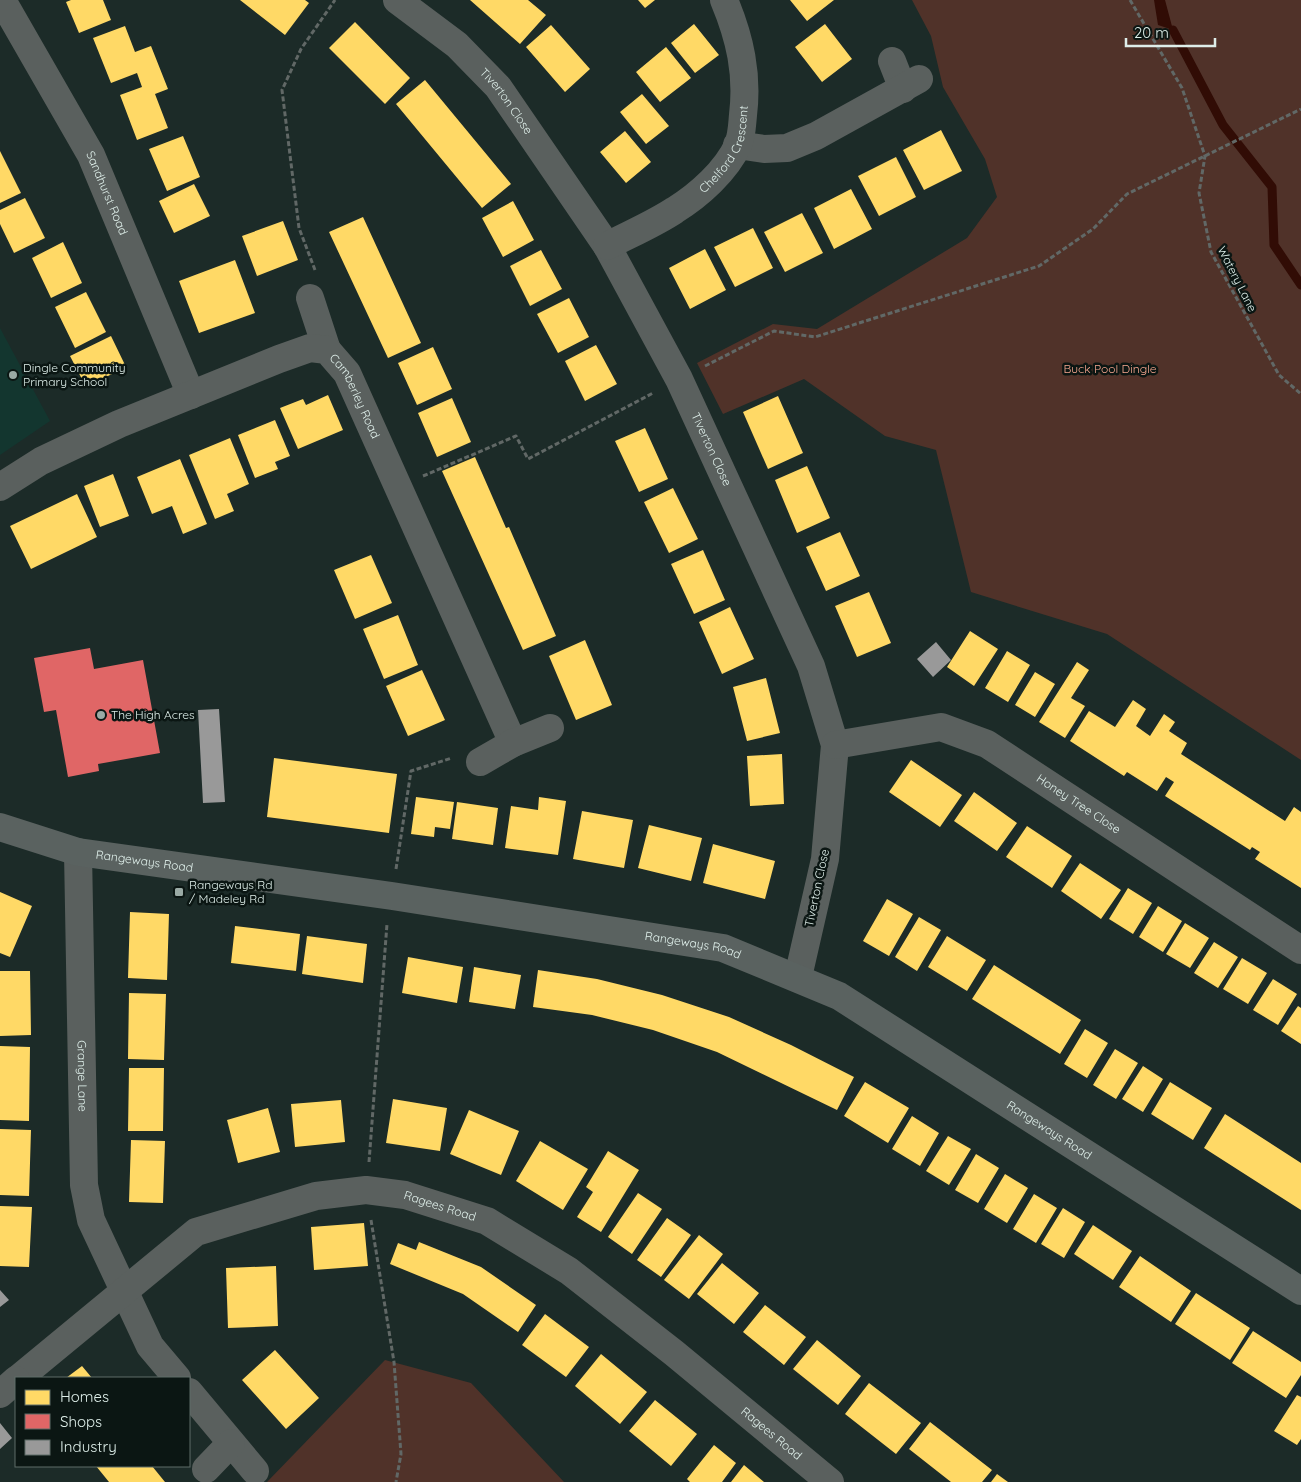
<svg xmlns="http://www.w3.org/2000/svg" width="1301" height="1482" font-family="Quicksand,sans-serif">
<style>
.built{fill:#13362f}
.green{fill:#503229}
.water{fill:#310c05}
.homes{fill:#ffd966}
.shops{fill:#e06666}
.industry{fill:#999}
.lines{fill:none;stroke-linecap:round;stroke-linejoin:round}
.stream{stroke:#310c05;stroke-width:9}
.path{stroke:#616866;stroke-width:3;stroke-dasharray:5 2.5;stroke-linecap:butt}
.street{stroke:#5a605e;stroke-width:28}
.secondary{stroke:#5a6260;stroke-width:28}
.poi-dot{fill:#9aaaa5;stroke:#0b1613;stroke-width:2}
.labels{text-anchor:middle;stroke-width:5;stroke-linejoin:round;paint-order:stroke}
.street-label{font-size:12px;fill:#deeee9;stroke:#0b1613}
.poi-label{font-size:12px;fill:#deeee9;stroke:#0b1613;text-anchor:start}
.park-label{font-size:12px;fill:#f7a790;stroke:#0b1613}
</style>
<rect width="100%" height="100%" fill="#1c2b28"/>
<!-- built -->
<path class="built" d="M0 328 50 421 0 455Z"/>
<!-- green -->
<path class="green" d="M912 0H1301V760L1107 634 971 592 936 450 885 436 804 379 723 414 697 363 773 324 817 329 967 238 997 197 985 159 943 87 931 36Z
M385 1360 471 1383 564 1482H267Z"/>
<!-- water -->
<path class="water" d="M1154 0H1165L1173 30 1158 25Z"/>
<!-- homes -->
<path class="homes" d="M71 0H103L111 20 79 33 66 2Z
M240 0H305L309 3 285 35Z
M470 0H528L546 15 520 44Z
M638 0H655L645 8Z
M790 0H834L807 21Z
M355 22 410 78 385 104 329 48Z
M694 24 719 55 695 73 671 43Z
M825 24 852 59 822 82 795 47Z
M551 25 590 69 565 92 526 47Z
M125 26 135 52 151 46 168 89 155 94 168 128 137 140 120 95 142 87 137 73 111 83 93 38Z
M666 47 691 78 660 102 636 72Z
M425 80 511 184 482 208 396 104Z
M642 94 669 126 646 144 620 112Z
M941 130 962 171 924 190 903 150Z
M625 131 651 162 626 183 600 152Z
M183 136 200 177 167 191 149 149Z
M0 151 21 193 0 203Z
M896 157 916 197 879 216 858 176Z
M194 184 210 216 174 233 159 201Z
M851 189 872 229 834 249 814 208Z
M25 198 45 238 14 253 0 224V210Z
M513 201 534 240 503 257 482 218Z
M802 213 823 253 785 272 764 232Z
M363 217 421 343 388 358 329 232Z
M283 221 298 260 257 276 242 236Z
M753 228 773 268 735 287 714 247Z
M63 242 82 283 51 298 32 258Z
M705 249 726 290 690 309 669 268Z
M541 250 562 289 530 306 510 266Z
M235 260 255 313 199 333 179 281Z
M86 292 106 332 75 348 55 307Z
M569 298 589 337 558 353 537 314Z
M111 336 126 367 86 387 70 356Z
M596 345 617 384 585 401 565 361Z
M433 347 452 389 417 405 398 363Z
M328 395 343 430 298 449 280 408 303 399 306 405Z
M778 396 803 453 768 469 743 412Z
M452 398 471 442 437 457 418 413Z
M275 420 290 456 275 462 278 469 255 478 238 435Z
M645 428 668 479 639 492 615 441Z
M230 438 249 484 227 494 234 511 215 519 189 455Z
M475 457 506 528 509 527 556 636 523 650 442 471Z
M180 459 207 524 183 534 172 506 152 514 137 477Z
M807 466 830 518 797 533 775 480Z
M113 474 129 516 100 527 84 486Z
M673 488 698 539 669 553 644 502Z
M77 494 97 537 31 569 10 526Z
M840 532 860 576 826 591 806 547Z
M703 550 725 600 694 614 671 564Z
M371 555 392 603 355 619 334 570Z
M869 592 891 643 857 657 835 606Z
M730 607 754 659 722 674 699 622Z
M398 615 418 665 384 679 363 629Z
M970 631 998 649 974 686 947 667Z
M585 640 612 705 576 720 549 656Z
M1007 651 1030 665 1008 702 985 688Z
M1077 662 1089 670 1071 698 1085 706 1065 738 1039 722Z
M422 670 445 720 408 736 386 686Z
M1035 672 1055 684 1035 717 1015 705Z
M766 678 780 733 747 741 733 687Z
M1133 700 1146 709 1136 726 1150 736 1164 714 1175 722 1169 731 1187 743 1181 754 1285 821 1294 807 1301 812V888L1255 859 1260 852 1252 847 1250 850 1165 796 1174 782 1166 777 1157 791 1127 772 1124 776 1070 741 1089 711 1115 727Z
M782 754 784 804 750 806 747 756Z
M274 758 397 774 389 833 267 817Z
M911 760 962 795 940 827 889 792Z
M974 792 1017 823 997 851 954 821Z
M416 797 454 802 450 829 435 827 434 837 411 834Z
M539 797 566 801 558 855 505 848 511 806 538 810Z
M457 802 498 808 493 845 452 839Z
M582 811 633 820 624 868 573 859Z
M649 825 702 838 691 881 638 868Z
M1027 826 1072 856 1052 888 1006 857Z
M713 844 775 861 765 899 703 883Z
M1080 863 1121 890 1101 919 1061 891Z
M1128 888 1152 903 1133 934 1109 919Z
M0 892 32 906 10 957 0 953Z
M887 899 913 914 889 956 863 941Z
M1158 906 1182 921 1163 952 1139 937Z
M130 912 169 914 167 980 128 978Z
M919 917 941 930 917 971 895 957Z
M1185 923 1209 938 1190 968 1166 954Z
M235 926 300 934 296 971 231 963Z
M307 936 367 944 363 983 302 974Z
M947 936 986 960 967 991 928 967Z
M1214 942 1238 957 1218 988 1194 973Z
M408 957 463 967 457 1003 402 993Z
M1242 958 1267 973 1248 1004 1223 989Z
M994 965 1081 1020 1060 1054 972 999Z
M474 967 521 975 515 1009 469 1002Z
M538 970 597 979 662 995 729 1017 791 1045 854 1077 837 1110 717 1052 653 1030 592 1015 533 1007Z
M0 971H30L31 1035 0 1036Z
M1273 979 1297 994 1278 1025 1253 1010Z
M129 993 166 994 164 1060 128 1059Z
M1298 1006 1301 1008V1044L1281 1031Z
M1085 1029 1108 1043 1087 1078 1064 1064Z
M0 1046 30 1047 29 1121 0 1120Z
M1115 1049 1138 1063 1116 1099 1093 1085Z
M1143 1066 1163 1079 1143 1112 1122 1099Z
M129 1068H164L163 1131H128Z
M865 1082 909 1108 888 1143 844 1116Z
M1170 1082 1212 1108 1193 1140 1151 1114Z
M393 1099 447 1108 440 1151 386 1143Z
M341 1100 345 1142 295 1147 291 1104Z
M268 1108 280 1152 238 1163 227 1120Z
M469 1110 519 1131 501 1175 450 1154Z
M1225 1114 1301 1163V1210L1204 1148Z
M912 1116 939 1133 920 1166 892 1149Z
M0 1129 31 1130 29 1196 0 1195Z
M948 1136 971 1149 949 1185 926 1171Z
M131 1140 165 1141 163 1203 129 1202Z
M540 1141 588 1169 563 1210 516 1181Z
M608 1151 639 1170 601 1232 577 1217 593 1192 586 1187Z
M976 1154 999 1168 978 1203 955 1190Z
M1005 1174 1028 1188 1007 1223 984 1209Z
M638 1193 662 1209 632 1254 608 1237Z
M1034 1194 1057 1208 1036 1243 1013 1229Z
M0 1206 32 1207 29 1267 0 1266Z
M1063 1208 1085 1222 1064 1258 1041 1244Z
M667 1218 691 1235 661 1277 637 1260Z
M364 1223 368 1266 314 1270 311 1227Z
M1093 1225 1132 1251 1113 1280 1074 1254Z
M699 1235 723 1254 689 1299 664 1280Z
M419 1242 481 1267 536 1305 518 1332 463 1294 390 1264 398 1243 416 1250Z
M1140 1256 1191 1291 1171 1322 1119 1287Z
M722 1263 759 1293 734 1324 697 1294Z
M276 1266 278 1326 228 1328 226 1268Z
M1196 1293 1250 1328 1230 1360 1175 1324Z
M765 1305 806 1337 784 1365 743 1332Z
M545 1314 589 1347 566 1377 522 1345Z
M1253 1331 1301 1362V1375L1286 1398 1232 1363Z
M817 1340 861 1376 838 1405 793 1369Z
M275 1350 319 1398 286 1429 242 1380Z
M601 1354 647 1392 620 1424 575 1386Z
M82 1366 92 1378H66Z
M869 1383 921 1423 896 1454 845 1414Z
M1297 1395 1301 1397V1439L1297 1445 1274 1431Z
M655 1400 697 1434 671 1466 629 1431Z
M930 1422 992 1470 982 1482H951L909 1449Z
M714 1445 736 1463 722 1482H690L687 1479Z
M744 1465 764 1482H731Z
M96 1466H152L165 1482H109Z
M997 1474 1008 1482H991Z"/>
<!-- shops -->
<path class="shops" d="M90 648 94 669 143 660 160 753 98 764 99 771 68 777 56 710 44 712 34 658Z"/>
<!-- industry -->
<path class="industry" d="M936 642 951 660 933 677 917 659Z
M219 709 225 802 203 803 198 710Z
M0 1290 9 1300 0 1307Z
M0 1423 12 1438 0 1449Z"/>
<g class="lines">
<!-- stream -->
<path class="stream" d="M1173 30 1223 125 1272 187 1274 245 1301 285"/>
<!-- path -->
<path class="path" d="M1130 0 1182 88 1205 156 1199 193 1211 252 1279 375 1301 394
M315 270 299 228 282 90 301 49 335 0
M705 366 774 331 815 337 1039 266 1093 229 1127 194 1301 109
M423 476 516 436 528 459 653 393
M396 869 411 771 452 758
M369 1162 387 924
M371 1220 394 1362 401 1454 396 1482"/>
<!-- street -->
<g class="street">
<path id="s1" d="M2 0 91 155 191 395"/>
<path id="s2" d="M397 0 457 45 498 87 607 246 679 379 811 666 835 745 825 859 798 977"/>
<path d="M892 61 903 89"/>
<path d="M737 145 764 149 787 148 816 136 919 79"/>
<path id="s3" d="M607 246C630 234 654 224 675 210 699 195 726 171 738 145 742 135 742 125 743 115 748 74 740 38 724 0"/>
<path d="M310 298 327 350"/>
<path id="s4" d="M0 487 41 461 119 424 279 359 310 348 327 350 347 373 513 743"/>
<path id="s5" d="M835 745 941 727 987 744 1301 950"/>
<path d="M480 762 513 743 550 728"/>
<path id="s6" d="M78 852 84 1185 91 1220 150 1346 177 1378"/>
<path id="s7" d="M19 1378 196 1232 316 1196 366 1190 405 1195 487 1221 569 1271 674 1353 830 1482"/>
<path d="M189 1392 255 1471"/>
<path d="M0 1394 16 1380"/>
<path d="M206 1469 231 1443"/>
</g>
<!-- secondary -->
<path class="secondary" id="s8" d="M0 827 78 852 392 896 723 948 839 996 1301 1291"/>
</g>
<!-- markers -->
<g class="poi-dot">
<circle cx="13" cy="375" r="5"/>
<circle cx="101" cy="715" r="5"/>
<rect x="174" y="887" width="10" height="10" rx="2.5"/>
</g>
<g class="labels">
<!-- street labels -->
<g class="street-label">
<text dy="4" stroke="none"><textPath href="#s2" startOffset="150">Tiverton Close</textPath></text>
<text dy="4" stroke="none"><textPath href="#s3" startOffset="159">Chelford Crescent</textPath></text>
<text dy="4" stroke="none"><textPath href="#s1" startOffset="220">Sandhurst Road</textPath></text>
<text transform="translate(1237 279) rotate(63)" y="4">Watery Lane</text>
<text dy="4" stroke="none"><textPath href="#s4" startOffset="412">Camberley Road</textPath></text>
<text dy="4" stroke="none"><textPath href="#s2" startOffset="555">Tiverton Close</textPath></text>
<text dy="4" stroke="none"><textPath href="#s5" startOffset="266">Honey Tree Close</textPath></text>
<text dy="4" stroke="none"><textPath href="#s8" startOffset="149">Rangeways Road</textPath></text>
<text transform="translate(817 888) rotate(-78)" y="4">Tiverton Close</text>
<text dy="4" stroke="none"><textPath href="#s8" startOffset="704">Rangeways Road</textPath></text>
<text dy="4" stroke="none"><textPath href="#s6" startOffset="224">Grange Lane</textPath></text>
<text dy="4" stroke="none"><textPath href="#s8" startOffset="1109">Rangeways Road</textPath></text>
<text dy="4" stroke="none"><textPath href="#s7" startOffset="481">Ragees Road</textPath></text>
<text dy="4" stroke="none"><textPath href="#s7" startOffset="886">Ragees Road</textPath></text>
</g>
<!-- poi labels -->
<g class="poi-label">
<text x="23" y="372">Dingle Community<tspan x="23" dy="14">Primary School</tspan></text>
<text x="111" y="719">The High Acres</text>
<text x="189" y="889">Rangeways Rd<tspan x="189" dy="14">/ Madeley Rd</tspan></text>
</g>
<!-- park labels -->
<g class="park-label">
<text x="1110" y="373">Buck Pool Dingle</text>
</g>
</g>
<!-- legend -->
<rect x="15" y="1377" width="175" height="90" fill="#0b1613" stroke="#5f6c69"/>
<rect x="25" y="1390" width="25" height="15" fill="#ffd966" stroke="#5f6c69"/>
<text x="60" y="1402" font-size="15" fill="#deeee9">Homes</text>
<rect x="25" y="1414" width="25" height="15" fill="#e06666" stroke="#5f6c69"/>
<text x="60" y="1427" font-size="15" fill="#deeee9">Shops</text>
<rect x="25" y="1440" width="25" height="15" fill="#999999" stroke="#5f6c69"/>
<text x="60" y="1452" font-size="15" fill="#deeee9">Industry</text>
<!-- scale -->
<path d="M1126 38v8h89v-8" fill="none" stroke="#deeee9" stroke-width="2.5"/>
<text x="1134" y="38" font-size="15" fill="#deeee9" stroke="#0b1613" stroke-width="4" paint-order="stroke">20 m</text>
</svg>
